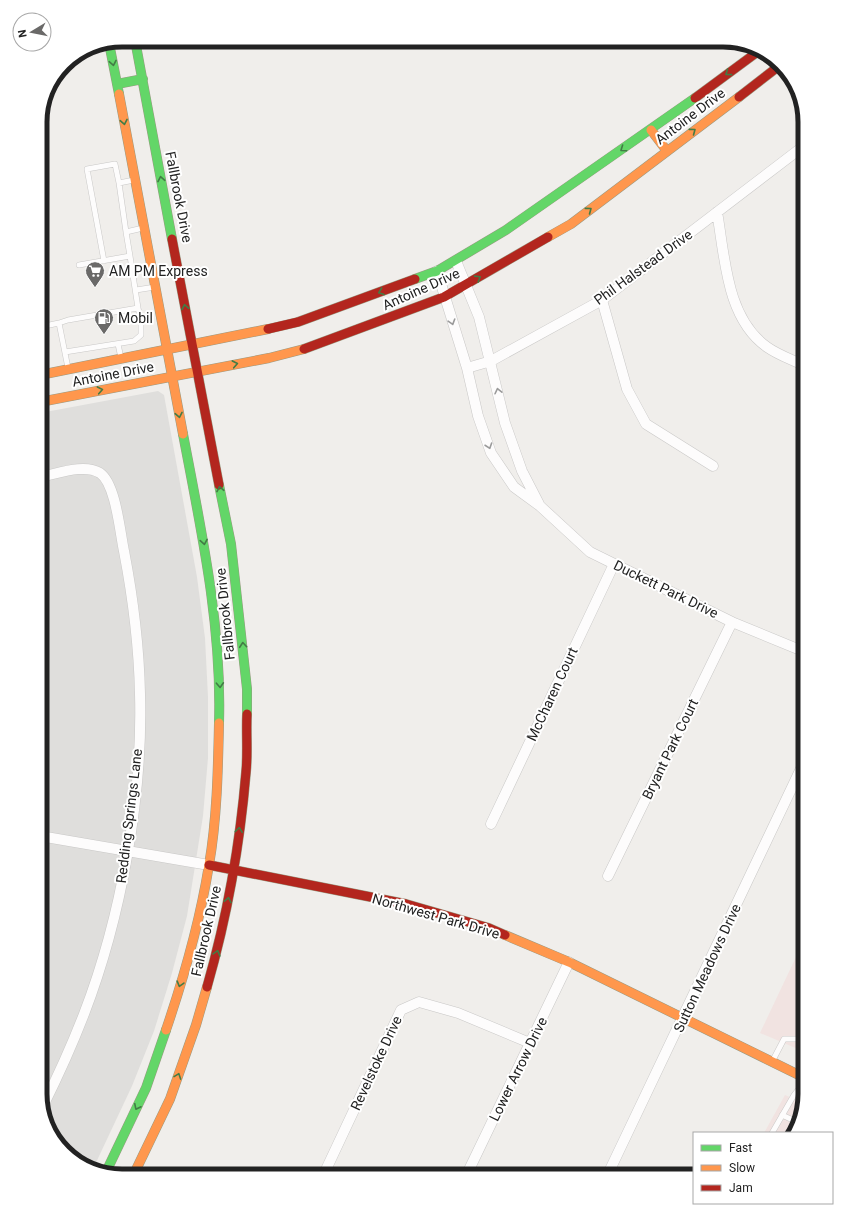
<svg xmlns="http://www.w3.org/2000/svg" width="845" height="1216" font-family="Roboto,sans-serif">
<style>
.residential{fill:#dfdedc}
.commercial{fill:#f1e3e1}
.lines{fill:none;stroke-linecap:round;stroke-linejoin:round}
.lane-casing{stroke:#c9c8c7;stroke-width:6}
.street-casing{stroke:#c9c8c7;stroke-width:11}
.fast-casing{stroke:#999a82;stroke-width:10}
.slow-casing{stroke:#999a82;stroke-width:10}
.jam-casing{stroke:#999a82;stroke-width:10}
.lane{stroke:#fdfcfc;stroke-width:5}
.street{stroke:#fdfcfc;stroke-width:10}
.fast{stroke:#63d668;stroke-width:9}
.slow{stroke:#ff974d;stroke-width:9}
.jam{stroke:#b3261e;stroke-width:9}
.oneway{stroke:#427c45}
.oneway2{stroke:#9a9a9a}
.labels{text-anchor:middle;stroke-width:4;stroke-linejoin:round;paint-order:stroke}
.street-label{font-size:14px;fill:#222;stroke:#fff}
.poi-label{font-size:14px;fill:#222;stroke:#fff;text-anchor:start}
.rim{fill:none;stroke:#222;stroke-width:5}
</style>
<rect width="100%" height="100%" fill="#f0eeeb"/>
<!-- residential -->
<path class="residential" d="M158 391 164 395 197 577 205 638 208 697V758L203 816 187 916 172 973 154 1031 132 1086 93 1169 81 1165 51 1135 40 1094V413Z"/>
<!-- commercial -->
<path class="commercial" d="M805 938V1052L760 1033Z
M785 1095 803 1103 794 1133H764Z"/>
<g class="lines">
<defs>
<path id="lane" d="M119 183 126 232
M130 256 126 232 143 228
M104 261 87 169 115 164 119 183 134 180
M136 290 155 287
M40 327 59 323
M118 344 121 358
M65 352 134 341 141 335V320L138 308
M68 368 59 323 68 320 138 308 130 256 79 265
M773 1060 784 1039H805
M782 1115 797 1122
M772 1133 794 1095 805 1081"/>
<path id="street" d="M717 212C725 257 726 318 767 347 778 355 793 360 805 366
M456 261 479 317 505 423 522 471 539 504
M437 271 467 368 478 416 491 453 514 487 540 506 590 552 732 622 805 652
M602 300 627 389 646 424 713 466
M467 368 491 361 602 300 805 145
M40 477C57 474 84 463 100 473 116 484 120 533 124 551 133 598 139 646 140 694 143 796 121 918 84 1014 72 1045 58 1076 43 1106
M491 824 614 564
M40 836 209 865
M608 876 732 622
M323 1176 401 1010 419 1002 458 1013 530 1043
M466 1176 569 962
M607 1176 805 760"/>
<path id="fast" d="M135 40 172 239
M109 43 119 94
M117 84 143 79
M415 279 437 271 506 230 695 98
M183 434C201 529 222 625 219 723
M219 485 231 544 247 689V714
M106 1172 146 1088 166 1030"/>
<path id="slow" d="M119 94 183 434
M651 130 667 151
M548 237 571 224 739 97
M40 375 268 329
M40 402 269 358 304 349
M505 935 569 962 805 1078
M166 1030C184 977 200 921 209 865 217 819 218 770 219 723
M133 1176 170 1099 196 1025 207 987"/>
<path id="jam" d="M739 97 779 66
M695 98 760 50
M172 239 219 485
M268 329 298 322 415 279
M304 349 444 297 548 237
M209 865 406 904 489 928 505 935
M207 987C227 917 240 845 246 772 248 753 246 733 247 714"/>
</defs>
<!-- lane casing -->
<use href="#lane" class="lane-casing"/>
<!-- street casing -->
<use href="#street" class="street-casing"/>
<!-- fast casing -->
<use href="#fast" class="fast-casing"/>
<!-- slow casing -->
<use href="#slow" class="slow-casing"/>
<!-- jam casing -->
<use href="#jam" class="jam-casing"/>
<!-- lane -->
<use href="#lane" class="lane"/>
<!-- street -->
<use href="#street" class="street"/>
<!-- fast -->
<use href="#fast" class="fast"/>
<!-- slow -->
<use href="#slow" class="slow"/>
<!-- jam -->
<use href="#jam" class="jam"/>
</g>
<!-- one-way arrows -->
<defs><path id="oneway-chevron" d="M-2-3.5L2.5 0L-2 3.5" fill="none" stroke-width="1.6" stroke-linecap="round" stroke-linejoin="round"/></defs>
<g class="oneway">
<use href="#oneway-chevron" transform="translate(113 63) rotate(79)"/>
<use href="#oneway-chevron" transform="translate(728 73) rotate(144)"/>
<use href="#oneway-chevron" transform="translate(124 122) rotate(79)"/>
<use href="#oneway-chevron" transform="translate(693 131) rotate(-37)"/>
<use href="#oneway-chevron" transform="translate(623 149) rotate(145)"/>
<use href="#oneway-chevron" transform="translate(161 179) rotate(-101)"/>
<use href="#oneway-chevron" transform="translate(589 210) rotate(-37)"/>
<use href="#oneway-chevron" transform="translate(478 278) rotate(-32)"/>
<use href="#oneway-chevron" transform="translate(381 292) rotate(160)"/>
<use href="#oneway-chevron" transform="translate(185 307) rotate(-101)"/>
<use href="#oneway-chevron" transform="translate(235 364) rotate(-11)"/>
<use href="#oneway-chevron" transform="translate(100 390) rotate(-11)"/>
<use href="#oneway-chevron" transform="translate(179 415) rotate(79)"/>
<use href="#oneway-chevron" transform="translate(220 489) rotate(-101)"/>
<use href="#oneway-chevron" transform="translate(204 542) rotate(80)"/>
<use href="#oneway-chevron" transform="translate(243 645) rotate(-95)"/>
<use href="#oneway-chevron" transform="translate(220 685) rotate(87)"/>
<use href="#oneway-chevron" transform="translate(239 830) rotate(-83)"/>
<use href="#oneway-chevron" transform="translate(228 900) rotate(-79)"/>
<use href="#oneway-chevron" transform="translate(217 953) rotate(-74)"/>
<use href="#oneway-chevron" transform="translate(180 984) rotate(106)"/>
<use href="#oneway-chevron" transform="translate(178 1076) rotate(-70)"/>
<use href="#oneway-chevron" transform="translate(137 1107) rotate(116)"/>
</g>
<g class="oneway2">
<use href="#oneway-chevron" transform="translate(452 322) rotate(73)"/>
<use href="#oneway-chevron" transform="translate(498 391) rotate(-103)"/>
<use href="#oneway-chevron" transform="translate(489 446) rotate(71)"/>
</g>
<!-- icons -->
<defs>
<symbol id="supermarket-pin" viewBox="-11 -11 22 30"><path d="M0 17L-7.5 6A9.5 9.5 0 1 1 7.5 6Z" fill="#6a6968" stroke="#fff"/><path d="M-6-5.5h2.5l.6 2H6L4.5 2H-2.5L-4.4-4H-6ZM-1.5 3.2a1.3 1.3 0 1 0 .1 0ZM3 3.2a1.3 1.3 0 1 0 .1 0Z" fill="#fff"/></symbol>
<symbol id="fuel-pin" viewBox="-11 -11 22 30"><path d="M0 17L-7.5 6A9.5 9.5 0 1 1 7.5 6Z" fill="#6a6968" stroke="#fff"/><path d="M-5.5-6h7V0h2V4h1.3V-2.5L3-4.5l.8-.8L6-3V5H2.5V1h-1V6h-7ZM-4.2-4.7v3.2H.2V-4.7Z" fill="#fff"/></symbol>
</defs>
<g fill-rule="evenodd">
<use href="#supermarket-pin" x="84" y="260" width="22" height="30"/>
<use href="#fuel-pin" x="93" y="307" width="22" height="30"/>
</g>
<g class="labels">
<!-- street labels -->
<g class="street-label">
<text transform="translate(690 116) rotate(-37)" y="5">Antoine Drive</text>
<text transform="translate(179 197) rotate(79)" y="5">Fallbrook Drive</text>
<text transform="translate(643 267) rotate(-36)" y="5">Phil Halstead Drive</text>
<text transform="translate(421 289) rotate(-24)" y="5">Antoine Drive</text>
<text transform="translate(113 374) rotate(-11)" y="5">Antoine Drive</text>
<text transform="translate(666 589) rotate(26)" y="5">Duckett Park Drive</text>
<text transform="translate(225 614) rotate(-96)" y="5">Fallbrook Drive</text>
<text transform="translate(552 694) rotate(-65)" y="5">McCharen Court</text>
<text transform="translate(670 749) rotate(-64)" y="5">Bryant Park Court</text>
<text transform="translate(129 816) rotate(-83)" y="5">Redding Springs Lane</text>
<text transform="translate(436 916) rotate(16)" y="5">Northwest Park Drive</text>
<text transform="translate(206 931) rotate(-77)" y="5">Fallbrook Drive</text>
<text transform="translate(707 968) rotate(-65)" y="5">Sutton Meadows Drive</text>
<text transform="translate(376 1063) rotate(-65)" y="5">Revelstoke Drive</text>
<text transform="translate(518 1069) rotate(-64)" y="5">Lower Arrow Drive</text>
</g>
<!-- poi labels -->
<g class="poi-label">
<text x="109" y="276">AM PM Express</text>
<text x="118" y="323">Mobil</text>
</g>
</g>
<!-- crop -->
<path d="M0 0H845V1216H0ZM122 47H723A75 75 0 0 1 798 122V1094A75 75 0 0 1 723 1169H122A75 75 0 0 1 47 1094V122A75 75 0 0 1 122 47Z" fill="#fff" fill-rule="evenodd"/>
<path class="rim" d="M122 47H723A75 75 0 0 1 798 122V1094A75 75 0 0 1 723 1169H122A75 75 0 0 1 47 1094V122A75 75 0 0 1 122 47Z"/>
<!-- legend -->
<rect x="693" y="1132" width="140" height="72" fill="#ffffff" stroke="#a7a7a7"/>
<rect x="701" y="1145" width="20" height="6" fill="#63d668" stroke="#a7a7a7"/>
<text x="729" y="1152" font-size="12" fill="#222222">Fast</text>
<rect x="701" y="1165" width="20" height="6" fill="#ff974d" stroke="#a7a7a7"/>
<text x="729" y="1172" font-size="12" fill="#222222">Slow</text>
<rect x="701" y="1185" width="20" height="6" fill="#b3261e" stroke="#a7a7a7"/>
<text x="729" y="1192" font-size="12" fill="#222222">Jam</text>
<!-- north arrow -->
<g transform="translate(32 32) rotate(260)"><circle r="19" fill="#ffffff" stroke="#a7a7a7"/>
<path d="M0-3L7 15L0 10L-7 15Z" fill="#6a6968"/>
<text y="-6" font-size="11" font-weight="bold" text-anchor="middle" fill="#222222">N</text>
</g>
</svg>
